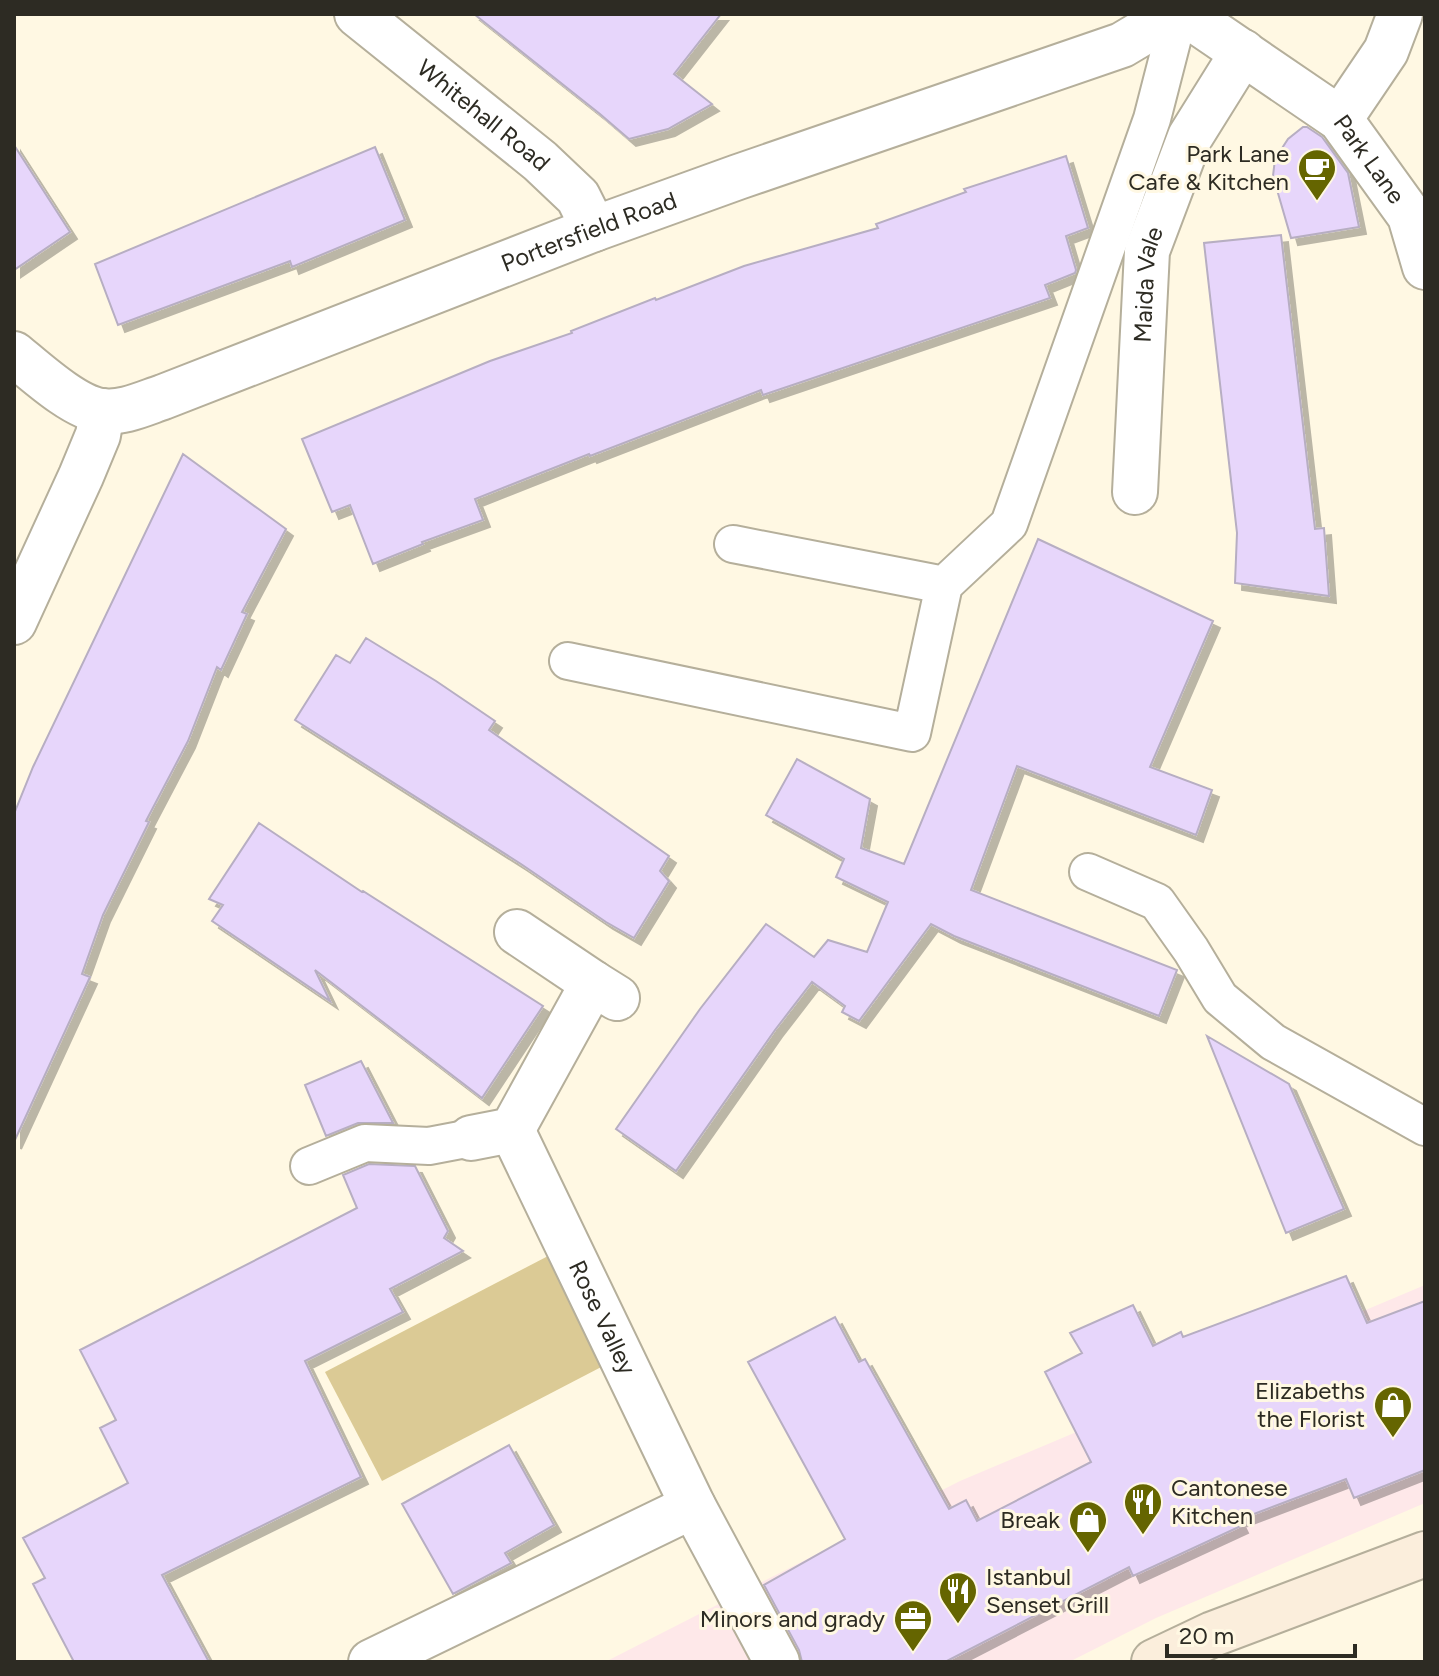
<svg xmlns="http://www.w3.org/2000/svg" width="1439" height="1676" font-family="Figtree,sans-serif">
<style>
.commercial{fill:#fee8e9}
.green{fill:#dbca95}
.building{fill:#e7d6fb;stroke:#b7aec2;stroke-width:2;filter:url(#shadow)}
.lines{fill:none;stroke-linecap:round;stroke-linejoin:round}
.lane-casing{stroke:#b5af9b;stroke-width:40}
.street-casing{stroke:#b5af9b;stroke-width:48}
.secondary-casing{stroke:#b5af9b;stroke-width:48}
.lane{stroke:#fff;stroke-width:36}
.street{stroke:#fff;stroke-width:44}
.secondary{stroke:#fbeedc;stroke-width:44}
.labels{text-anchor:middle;stroke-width:6;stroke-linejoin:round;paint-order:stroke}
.street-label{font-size:24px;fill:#2d2b23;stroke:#fff8e3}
.poi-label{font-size:24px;fill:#2d2b23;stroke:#fff8e3;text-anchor:end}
</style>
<defs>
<filter id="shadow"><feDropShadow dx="7" dy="7" stdDeviation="0" flood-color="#0004"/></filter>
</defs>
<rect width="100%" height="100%" fill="#fff8e3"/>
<!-- commercial -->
<path class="commercial" d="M1425 1285V1503L1156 1618 1069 1662H605L960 1481Z"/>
<!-- green -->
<path class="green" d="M550 1255 607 1364 382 1481 325 1372Z"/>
<!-- building -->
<path class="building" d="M474 14H721L674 74 712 104 668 129 629 139 600 114Z
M1303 127H1307L1322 137 1348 173 1359 227 1291 238 1273 176 1275 159 1288 139Z
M14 145 70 232 14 270Z
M375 147 405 220 292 267 290 261 118 325 95 264Z
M1066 156 1088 228 1066 236 1076 270 1075 273 1045 285 1050 298 763 395 761 390 590 456 589 454 528 478 475 499 483 520 422 542 423 544 373 564 350 505 332 512 302 439 490 361 572 333 571 331 655 298 656 300 744 266 878 228 876 224 966 192 964 189Z
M1281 235 1315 529 1324 528 1329 596 1235 583 1237 533 1204 243Z
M183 454 286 529 242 612 247 614 221 670 217 667 188 741 146 821 149 822 103 915 82 974 90 977 14 1142V814L33 767Z
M1038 539 1213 621 1150 767 1212 790 1196 835 1017 766 971 890 1177 970 1159 1016 954 936 931 924 859 1021 842 1012 845 1006 812 982 775 1030 676 1171 616 1129 700 1009 766 924 814 957 828 940 867 952 888 902 836 877 844 859 766 815 797 759 870 799 861 848 904 864Z
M366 638 436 681 495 721 489 730 669 856 660 871 669 881 634 938 606 922 521 864 295 720 336 655 350 663Z
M259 823 362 892 363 891 543 1006 482 1098 315 970 330 1001 212 921 223 905 209 899Z
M1207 1036 1289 1084 1344 1209 1286 1233Z
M361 1061 393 1123H358L326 1136 305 1085Z
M369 1164 415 1166 448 1231 444 1238 463 1251 390 1289 403 1312 305 1361 361 1477 162 1575 209 1662H74L33 1584 45 1578 23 1538 128 1483 100 1428 116 1420 80 1350 357 1208 343 1175Z
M1346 1276 1367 1323 1425 1301V1470L1354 1498 1346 1479 1238 1520 1241 1526 1133 1576 1129 1567 945 1662H802L799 1650 764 1585 845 1539 748 1362 835 1317 859 1362 865 1359 949 1509 966 1500 977 1521 1091 1462 1045 1372 1082 1353 1070 1333 1133 1305 1153 1346 1181 1332 1183 1337Z
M509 1445 554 1525 505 1553 511 1563 453 1594 402 1504Z"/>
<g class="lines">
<defs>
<path id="lane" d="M733 544 944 585
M568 661 912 733 944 585 1009 524 1152 119 1179 14
M1088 872 1157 902 1191 950 1220 998 1273 1042 1425 1127
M309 1166 365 1143 429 1146 471 1138"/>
<g id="street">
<path id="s1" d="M357 14 540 161 578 197 594 229"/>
<path id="s2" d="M1186 14 1340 119 1410 216 1425 267"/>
<path d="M1340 119 1386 51 1400 14"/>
<path id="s3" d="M14 354C36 372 75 408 102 411 122 414 145 403 163 397L594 229 738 177 1122 45 1174 14"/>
<path id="s4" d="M1135 492 1147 251 1190 137 1243 52"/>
<path d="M14 622 81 476 98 435 102 411"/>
<path d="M517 932 593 983"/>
<path id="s5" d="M512 1130 693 1506 777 1662"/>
<path d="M471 1138 512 1130 593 983 617 998"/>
<path d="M371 1662 693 1506"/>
</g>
<path id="secondary" d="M1154 1662 1213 1634 1425 1554"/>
</defs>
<!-- lane casing -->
<use href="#lane" class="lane-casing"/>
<!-- street casing -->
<use href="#street" class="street-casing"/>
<!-- secondary casing -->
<use href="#secondary" class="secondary-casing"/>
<!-- lane -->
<use href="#lane" class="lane"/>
<!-- street -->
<use href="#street" class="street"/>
<!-- secondary -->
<use href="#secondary" class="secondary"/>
</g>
<!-- icons -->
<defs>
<symbol id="cafe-pin" viewBox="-11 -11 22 30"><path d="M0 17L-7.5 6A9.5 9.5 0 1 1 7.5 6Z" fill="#656500" stroke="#fff8e3"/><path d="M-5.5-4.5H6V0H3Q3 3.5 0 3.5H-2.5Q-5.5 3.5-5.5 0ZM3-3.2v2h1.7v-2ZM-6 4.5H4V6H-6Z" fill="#fff"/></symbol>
<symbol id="shop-pin" viewBox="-11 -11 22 30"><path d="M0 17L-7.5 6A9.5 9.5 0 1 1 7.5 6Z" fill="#656500" stroke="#fff8e3"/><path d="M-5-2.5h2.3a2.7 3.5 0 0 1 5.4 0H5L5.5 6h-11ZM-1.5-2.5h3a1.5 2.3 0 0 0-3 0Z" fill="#fff"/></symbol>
<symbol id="restaurant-pin" viewBox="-11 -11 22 30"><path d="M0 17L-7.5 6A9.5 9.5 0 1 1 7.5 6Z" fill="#656500" stroke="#fff8e3"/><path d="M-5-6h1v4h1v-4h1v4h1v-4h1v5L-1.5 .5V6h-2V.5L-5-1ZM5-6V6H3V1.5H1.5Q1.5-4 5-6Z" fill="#fff"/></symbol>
<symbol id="office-pin" viewBox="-11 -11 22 30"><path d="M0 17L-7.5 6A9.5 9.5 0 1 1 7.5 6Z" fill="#656500" stroke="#fff8e3"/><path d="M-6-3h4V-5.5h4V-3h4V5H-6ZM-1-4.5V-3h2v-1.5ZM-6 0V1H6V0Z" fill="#fff"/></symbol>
</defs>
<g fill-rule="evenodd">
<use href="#cafe-pin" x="1295" y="146" width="44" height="60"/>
<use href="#shop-pin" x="1371" y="1383" width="44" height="60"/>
<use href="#restaurant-pin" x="1121" y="1480" width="44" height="60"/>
<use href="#shop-pin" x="1066" y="1498" width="44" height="60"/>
<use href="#restaurant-pin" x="936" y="1569" width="44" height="60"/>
<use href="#office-pin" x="891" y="1597" width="44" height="60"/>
</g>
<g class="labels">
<!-- street labels -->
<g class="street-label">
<text dy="8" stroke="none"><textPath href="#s1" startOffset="162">Whitehall Road</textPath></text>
<text dy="8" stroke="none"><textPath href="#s2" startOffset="236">Park Lane</textPath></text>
<text dy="8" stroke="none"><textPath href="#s3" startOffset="626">Portersfield Road</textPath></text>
<text dy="8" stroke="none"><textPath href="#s4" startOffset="208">Maida Vale</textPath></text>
<text dy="8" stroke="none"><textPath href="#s5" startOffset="208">Rose Valley</textPath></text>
</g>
<!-- poi labels -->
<g class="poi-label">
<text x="1289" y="162">Park Lane<tspan x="1289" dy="28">Cafe &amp; Kitchen</tspan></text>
<text x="1365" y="1399">Elizabeths<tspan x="1365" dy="28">the Florist</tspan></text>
<text x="1171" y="1496" text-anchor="start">Cantonese<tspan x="1171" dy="28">Kitchen</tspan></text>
<text x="1060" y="1528">Break</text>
<text x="986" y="1585" text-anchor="start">Istanbul<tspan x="986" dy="28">Senset Grill</tspan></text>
<text x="885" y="1627">Minors and grady</text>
</g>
</g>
<!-- border -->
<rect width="1439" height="1676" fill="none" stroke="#2d2b23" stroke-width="32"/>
<!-- scale -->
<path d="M1167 1644v12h188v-12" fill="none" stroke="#2d2b23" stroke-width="4"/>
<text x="1179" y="1644" font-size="24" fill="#2d2b23" stroke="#fff8e3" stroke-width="6" paint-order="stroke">20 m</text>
</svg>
